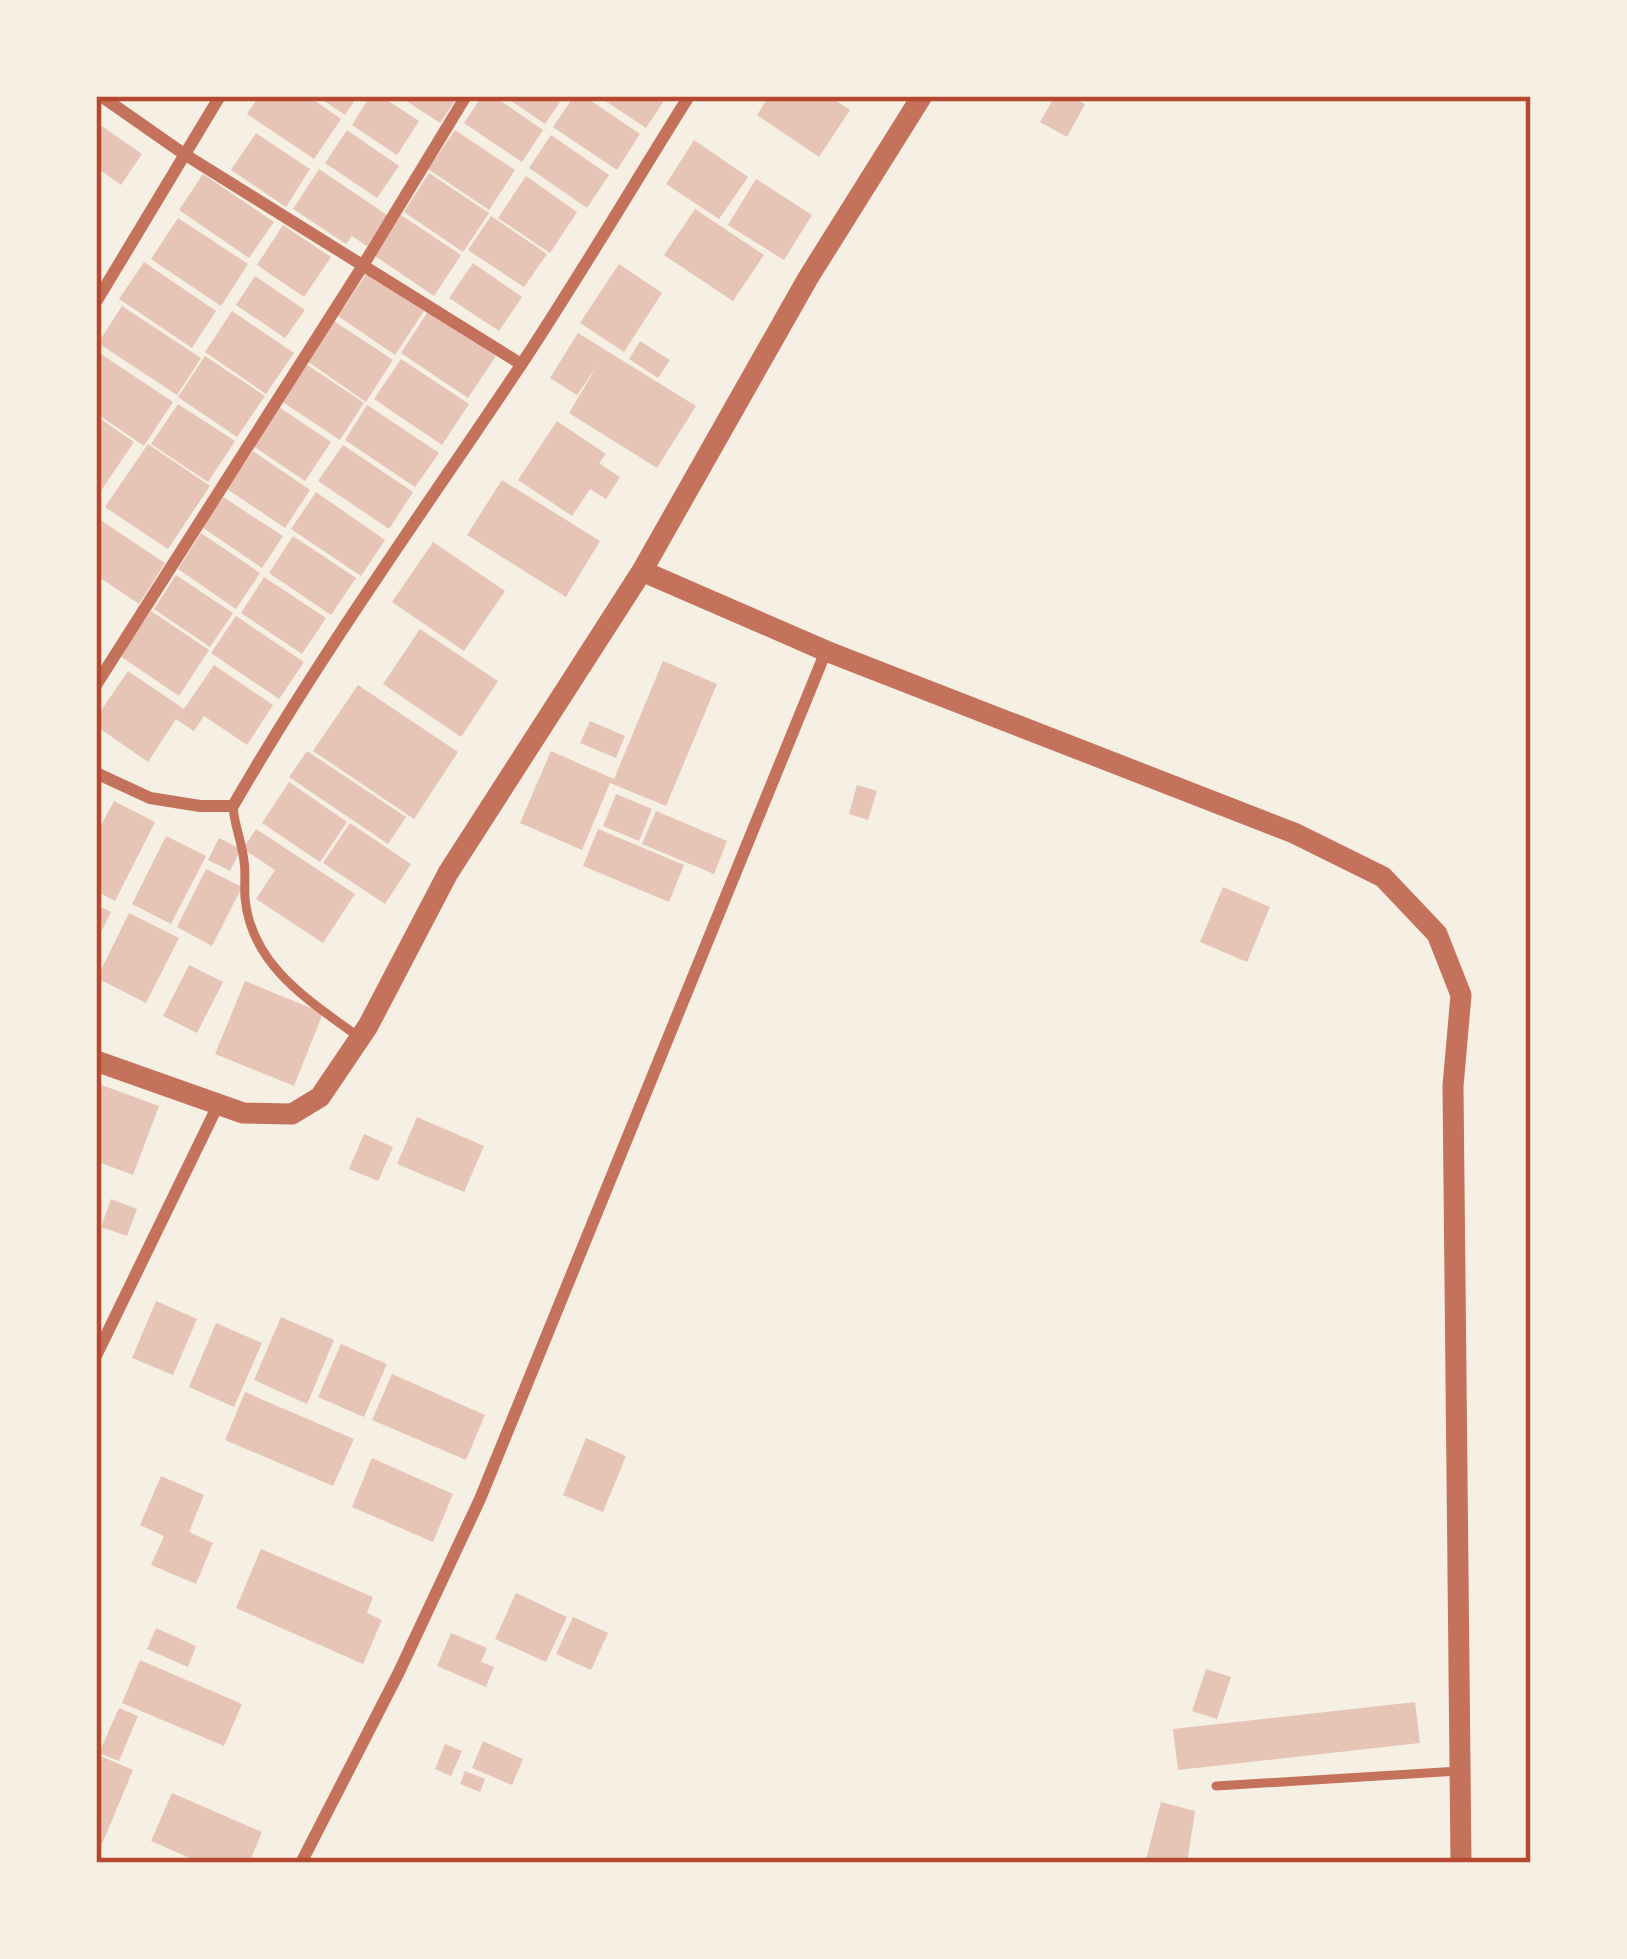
<svg xmlns="http://www.w3.org/2000/svg" width="1627" height="1959" font-family="'Source Sans 3',sans-serif">
<style>
.building{fill:#e6c5b7}
.lines{fill:none;stroke-linecap:round;stroke-linejoin:round}
.service{stroke:#c5725c;stroke-width:9}
.minor{stroke:#c5725c;stroke-width:12}
.tertiary{stroke:#c5725c;stroke-width:21}
.neatline{fill:none;stroke:#b5482f;stroke-width:4.5}
</style>
<rect width="100%" height="100%" fill="#f6efe4"/>
<!-- building -->
<path class="building" d="M259 96H308L341 119 314 159 247 114Z
M317 96H358L345 115Z
M370 96H381L419 121 397 155 352 125Z
M408 96H458L440 123 405 100Z
M482 96H494L543 130 522 162 464 123Z
M504 96H564L545 124Z
M574 96H584L640 134 617 170 553 127Z
M598 96H667L646 128Z
M769 96H829L850 110 819 157 757 115Z
M1055 96H1071L1085 104 1067 137 1040 122Z
M96 122 142 154 121 185 96 167Z
M347 130 399 166 377 198 325 163Z
M455 130 515 170 489 210 428 169Z
M256 133 310 169 286 207 231 170Z
M551 135 609 175 587 208 529 168Z
M694 140 748 177 719 219 666 184Z
M319 169 387 215 367 246 352 236 346 244 293 209Z
M429 173 489 213 463 252 404 212Z
M203 174 274 222 249 258 179 210Z
M526 176 577 212 550 253 498 218Z
M756 179 812 215 784 260 728 225Z
M695 209 764 255 733 301 664 255Z
M401 215 461 255 434 296 375 256Z
M491 216 547 254 524 287 468 250Z
M178 218 248 264 221 306 151 259Z
M283 225 331 257 304 297 257 265Z
M144 262 216 311 192 348 119 299Z
M473 263 522 297 499 331 449 298Z
M619 264 662 293 624 352 580 323Z
M367 273 424 311 395 355 338 316Z
M255 276 305 310 285 338 236 305Z
M122 306 201 358 177 395 98 343Z
M429 310 496 356 468 398 401 353Z
M232 311 294 353 266 394 205 352Z
M334 321 393 360 366 402 307 361Z
M578 333 696 406 657 468 569 413 597 366 577 395 550 378Z
M640 341 670 360 658 378 629 359Z
M98 352 173 402 144 446 96 413Z
M205 356 265 396 237 437 178 397Z
M401 359 469 404 442 445 374 399Z
M306 364 364 403 340 440 281 401Z
M178 404 235 441 208 482 151 444Z
M367 405 439 453 415 487 345 440Z
M279 407 331 442 305 481 253 446Z
M96 416 134 442 96 498Z
M557 421 606 454 599 463 620 477 606 499 590 489 572 516 518 480Z
M148 444 210 486 168 549 105 507Z
M343 445 413 492 389 529 318 481Z
M253 451 310 490 285 528 227 489Z
M502 480 600 541 566 597 467 535Z
M316 492 385 540 361 576 291 529Z
M223 497 283 536 262 568 202 527Z
M96 517 165 563 139 604 96 575Z
M201 533 260 573 236 609 178 569Z
M293 536 356 578 331 615 269 573Z
M433 542 505 591 464 651 392 602Z
M176 575 233 613 210 647 154 609Z
M264 577 326 618 302 654 241 613Z
M151 611 209 650 179 696 120 656Z
M236 616 304 662 279 699 211 653Z
M420 629 498 681 461 737 383 684Z
M663 661 717 684 666 806 610 783 582 850 520 823 551 751 614 779Z
M214 665 273 705 247 745 204 716 194 731 176 719 148 762 96 726V718L128 671 184 709Z
M358 685 458 752 414 819 313 751Z
M590 721 625 736 616 758 580 743Z
M307 751 406 817 388 844 289 777Z
M289 782 347 822 320 862 262 823Z
M857 785 877 791 868 820 849 814Z
M616 794 652 809 639 841 603 826Z
M114 801 155 822 115 901 96 891V835Z
M656 811 727 841 714 874 642 844Z
M350 823 411 864 385 904 323 863Z
M256 829 355 894 323 943 256 899 275 870 243 849Z
M598 829 684 865 669 902 583 866Z
M166 836 206 856 171 924 132 904Z
M219 838 241 849 230 871 208 860Z
M206 869 242 887 212 946 177 927Z
M1223 887 1270 907 1247 962 1200 942Z
M96 904 111 912 96 942Z
M129 913 179 938 146 1003 97 978Z
M189 965 223 982 197 1033 163 1016Z
M245 981 323 1013 294 1086 215 1054Z
M96 1083 159 1106 133 1175 96 1161Z
M417 1117 484 1146 464 1192 397 1164Z
M364 1134 393 1147 378 1181 349 1169Z
M111 1199 137 1209 127 1236 101 1227Z
M156 1301 197 1319 173 1375 132 1358Z
M281 1317 334 1340 307 1404 254 1380Z
M216 1323 262 1343 234 1407 189 1387Z
M341 1344 387 1364 364 1417 318 1397Z
M392 1374 485 1415 466 1460 372 1420Z
M245 1392 354 1439 333 1486 225 1440Z
M586 1438 626 1456 603 1512 563 1495Z
M372 1458 453 1494 433 1542 352 1507Z
M161 1476 204 1495 189 1532 213 1543 196 1584 151 1565 164 1536 140 1525Z
M261 1549 373 1597 367 1613 382 1620 363 1664 236 1608Z
M516 1593 567 1617 546 1662 495 1639Z
M573 1617 608 1633 591 1670 556 1654Z
M156 1628 196 1646 188 1667 147 1649Z
M451 1633 487 1648 481 1662 494 1667 486 1687 437 1666Z
M140 1660 242 1704 224 1746 122 1703Z
M1206 1669 1231 1677 1217 1719 1192 1711Z
M1415 1702 1420 1743 1178 1770 1173 1729Z
M119 1708 138 1716 119 1761 99 1753Z
M483 1741 523 1759 512 1785 472 1768Z
M445 1744 462 1751 451 1776 435 1769Z
M98 1755 133 1770 102 1844 96 1841Z
M465 1771 485 1779 480 1792 460 1784Z
M172 1793 262 1832 249 1863H201L151 1841Z
M1161 1802 1195 1811 1187 1863H1145Z"/>
<g class="lines">
<!-- service -->
<path class="service" d="M233 806C234 825 242 842 244 861 246 873 244 886 245 898 251 966 310 1001 360 1038
M1216 1786 1459 1771"/>
<!-- minor -->
<path class="minor" d="M101 96 184 154 521 364
M1530 96 1531 97
M96 302 220 96
M96 685 362 267 466 96
M96 773 150 798 200 806H233C320 655 422 513 519 368 578 279 632 187 689 96
M96 1356 218 1105
M301 1863 399 1672 480 1499 826 651"/>
<!-- tertiary -->
<path class="tertiary" d="M642 571 826 651 1294 833 1383 877 1437 934 1461 995 1453 1086 1461 1863
M96 1061 243 1113 292 1114 320 1097 368 1026 448 873 642 571 808 278 922 96"/>
</g>
<!-- border -->
<rect width="1627" height="1959" fill="none" stroke="#f6efe4" stroke-width="198"/>
<rect x="99" y="99" width="1429" height="1761" class="neatline"/>
</svg>
